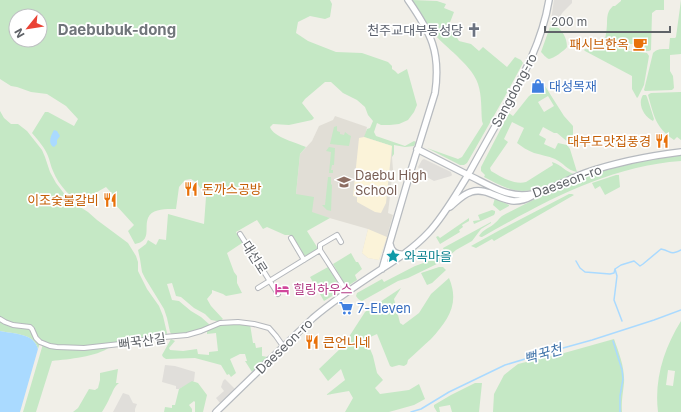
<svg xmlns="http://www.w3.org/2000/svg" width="681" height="412" font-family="Inter,'Noto Sans KR',sans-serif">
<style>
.industrial{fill:#e0deda}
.education{fill:#e1ded6}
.green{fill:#c5e8c5;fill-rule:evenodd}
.sand{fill:#fbf3d9}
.water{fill:#aadaff}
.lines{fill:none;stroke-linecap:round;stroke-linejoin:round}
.stream{stroke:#aadaff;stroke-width:1.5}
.street-casing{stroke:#b5b8bc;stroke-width:6}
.secondary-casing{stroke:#b6babf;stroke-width:8}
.street{stroke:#fff;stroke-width:4}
.secondary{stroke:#fff;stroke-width:5.5}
.labels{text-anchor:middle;stroke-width:3.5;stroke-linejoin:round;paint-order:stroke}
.worship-label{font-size:13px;fill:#5b616d;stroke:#fff;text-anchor:end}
.food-label{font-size:13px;fill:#c56008;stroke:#fff;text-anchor:end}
.shop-label{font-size:13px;fill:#366cbe;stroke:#fff;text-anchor:start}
.street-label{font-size:13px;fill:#5f6368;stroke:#fff}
.education-label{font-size:13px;fill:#785e54;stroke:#fff;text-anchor:start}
.culture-label{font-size:13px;fill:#0d838f;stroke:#fff;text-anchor:start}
.hotel-label{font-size:13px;fill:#b23c85;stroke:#fff;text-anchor:start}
.water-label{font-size:14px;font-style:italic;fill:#4174aa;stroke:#fff}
.quarter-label{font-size:15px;font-weight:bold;fill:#70757a;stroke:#fff}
</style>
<rect width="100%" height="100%" fill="#f1efe8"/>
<!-- industrial -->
<path class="industrial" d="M554 0H572V3L563 12 555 23 551 20Z
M424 159 451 172 452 175 451 176 434 181 423 175 418 167 422 160Z
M165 365 175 366 195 372 194 381 179 389H176V386L162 382Z
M225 379 235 389 220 403 216 398 224 391 221 387 223 381Z
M123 393 129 395 133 403 137 404 135 409V412H113Z"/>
<!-- education -->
<path class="education" d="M335 116 367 127 365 137 392 146V157L393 170 388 213 393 215 387 237 379 260 368 258 362 253 368 229 312 213 296 194 300 154 312 141 319 126 333 120Z"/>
<!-- green -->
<path class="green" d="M0 0H330L332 4 330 17 325 19 310 16 298 22 296 33 308 41 336 52 362 53 388 62 392 66V69L395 71 398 74 407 69 417 105 414 112 408 120 399 124 390 125H381L377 123 374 132 376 136 405 146 414 141 416 142 414 146 405 147 394 145V154L392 157V146L364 137 367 129 370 128 373 121 368 115 365 107 357 100 343 93 331 82H325L305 99 302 103 314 118 312 120 289 125 273 124 270 127C273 137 297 143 306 147L300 154 296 194 314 197 312 212 330 218 307 231 317 247V249L306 256 304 255 294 238 289 235H285L267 227 263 229 257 220 236 232 242 242V243L227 253 234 272 237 276V283L242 293 226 296 223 294 212 290V293L207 299 211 306 223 319 220 321H217L211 320 205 314 194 308 181 297 176 296 172 283 167 284 172 300 179 301 191 311 201 317 210 325 194 332 172 335 170 332 167 318 164 309 145 278 142 272 140 259 138 250 146 244 148 240 156 245 159 239 166 240 168 214 204 224 206 197 197 183 191 179 185 180 179 187 176 209C167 209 152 208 148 218 144 228 152 241 135 244L128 231 134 225 114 203 117 199 106 187 90 196 88 198 85 206C71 198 59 186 53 171 51 167 50 161 48 156 45 148 38 140 32 133L45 112H48L74 126 78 119 66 106 47 94 31 92 17 87 11 86 0 79ZM16 16H40V40H16Z
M412 0 437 1 446 4 444 8 454 12 449 25 459 41 471 44 479 51 483 47 507 67 515 57 521 60 523 63 504 98 467 163 464 165H460L427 148 458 159 462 157 483 124 482 121C481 109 482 96 478 84 473 67 449 50 436 36 427 25 420 12 412 0Z
M621 0H664V10H656L652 13 651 50 649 51H644L645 42 634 41V44H630L629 51 647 53 649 56 644 85 638 97 637 98 632 89V76L585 51 584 50 585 49C604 51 606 40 607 24 607 19 607 15 609 11 610 9 612 7 613 6H615L621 1Z
M681 0V54L670 55V71L673 76 674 88 672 90 645 91 644 90 653 53C657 48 664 49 669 49L670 38H675L676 37Z
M551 24H554C562 30 567 37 567 47 565 50 553 59 549 59 546 58 543 54 541 52Z
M543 85 545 86 564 116 573 126V141L572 143H569L557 133H554L543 127 539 135 546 139 544 144 555 149 558 143 567 145 570 149 577 172C566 170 564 163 555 159 548 156 541 155 534 153 527 150 522 147 517 143L524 128 512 122 504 139 508 142 490 168 491 171C501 177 514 185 526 182L553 165 552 162C562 165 564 171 574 174 552 183 531 197 507 188 499 185 492 181 484 177L485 175 481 171V167L509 113 513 116 529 96 537 91ZM548 96 554 106 544 112 538 102Z
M681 92V140L677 137 674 140C655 127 654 116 648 95L649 94 651 93Z
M643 95H646L647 97 654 119 653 121C644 117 637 104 643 95Z
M0 111 4 118 11 124H18L27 131 42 150 45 157 50 172 56 183 66 196 77 205 88 212 97 220 128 243 136 256 138 262V271L147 289 159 306 163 316 167 333 166 335C132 342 100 348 65 346 57 345 49 345 41 341 37 338 35 334 33 329L13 324 0 318Z
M337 126V131L340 132V134L344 135 345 132 349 135 351 136 349 146 330 144 334 127Z
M329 147 335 148 334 165H332L331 170H333V173H329L331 152 326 151Z
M681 155V161C608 166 544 202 482 237H481L479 236C483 229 490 228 495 223 498 221 499 218 502 216 523 205 544 194 566 185 602 169 641 159 681 155Z
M616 175H619V176L620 187 605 195 600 186 595 189 592 183Z
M328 177H331V184L332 185 331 211 327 210 322 205H325Z
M569 194H572L574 195 494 241 492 239 476 248 471 246 500 230Z
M495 198 509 205V206L500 211 493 205Z
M492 210 495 211V213L494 215 474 224 473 221 480 220 478 215Z
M469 218V221L462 225 463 227 459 230 460 232 440 244 436 237 438 236 440 238Z
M491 222V223L481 229 472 241 456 250 443 261 408 278 398 281 362 301C359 300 358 299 356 296L357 293 382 279 384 282 415 266 429 261 445 253 443 248Z
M351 253 356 262H358L362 269 355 275 357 280 346 287 333 264Z
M328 267 342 290 324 301 310 277Z
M439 267H443L446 270 432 283 427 285 421 273Z
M449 278C460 304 448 320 431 339 423 346 416 353 408 360L407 364 404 366 399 365 392 367 390 366 377 334 366 339 373 356 377 373 383 380 375 388 380 394 409 390 419 384 425 399 414 405 389 412H345L353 398 349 391 326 395 345 380 341 369 328 381 319 369 343 346 365 312 401 288 394 299 400 323 403 325 419 313 431 294Z
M0 319 5 322 30 328 40 343 38 349C34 333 14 334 0 331Z
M681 321V412H658C654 380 664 348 681 321ZM668 370 675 371 673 386 666 385Z
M225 324H250L253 343H255L256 348 262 347V356L268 357 252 372 245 361H247L245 354H240L230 359 236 373 231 377 229 374 227 375 221 365 195 358 166 359 163 357 162 355 171 339 175 341 169 348 170 350 183 351 197 349 198 354 209 355V352L218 351 216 333 207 334V331L219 325Z
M614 339C619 353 625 368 624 383 623 393 621 402 622 412H493L494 394 504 375 518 364 546 357 557 355Z
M43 344 50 347H110C96 357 69 359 52 361L36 412H23Z
M118 369 116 383H119C113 388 113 392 110 397 108 402 105 407 102 412H73L78 408 89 389 95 390 98 388 100 380V373Z
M192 381 198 383 207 395 203 412H195V402L194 401 189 405 192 409V412H164L165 407 172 408V405H175L179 389Z
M475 383H482L479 412H452L450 405 439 407 440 412H437L434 407V405L451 395Z"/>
<!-- sand -->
<path class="sand" d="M364 137 392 146 386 203 381 213 375 212 357 202V197L353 196 359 138Z
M368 229 387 237 379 260 368 258 362 253Z"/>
<!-- water -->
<path class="water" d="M54 130 57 131 60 136 57 140V144L54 147C47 144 51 135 54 130Z
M0 331C14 334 34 333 38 349L20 412H0Z"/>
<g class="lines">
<!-- stream -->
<path class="stream" d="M576 261 580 268 585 272 610 274 614 273 615 269 621 265 634 261 640 266 643 264 661 249C672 251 669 256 681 250
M615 269 617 276 614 300 622 321
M613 341 622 370 623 379 620 396V412
M411 412 421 409 449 392 505 365 545 353 592 340 654 320 681 310"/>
<defs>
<path id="street" d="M240 234 278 294
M291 238 304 260
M341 242 337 235 320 245V250L347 292
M258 288 320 250
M0 319 5 322 13 325 30 327 32 329 36 338 40 342 50 346 57 347 84 348 129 343 153 338 187 335 201 331 220 323 238 322 254 324 269 328 276 336 283 346"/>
<path id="secondary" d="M417 149 468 175C479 155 490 135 501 116 522 78 542 43 549 0
M450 207C456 202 463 194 471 192 486 187 499 200 514 201 520 201 527 199 532 196
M390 244C391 252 397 255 405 254
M382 269 408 180 435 93C441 52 431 33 408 0
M216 412 313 318C334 300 357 285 380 270 397 259 414 248 428 233 444 216 456 194 468 175 485 183 503 195 522 195 545 195 565 180 585 173 617 162 648 156 681 152"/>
</defs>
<!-- street casing -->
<use href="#street" class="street-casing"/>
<!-- secondary casing -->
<use href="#secondary" class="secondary-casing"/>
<!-- street -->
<use href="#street" class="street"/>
<!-- secondary -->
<use href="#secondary" class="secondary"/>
</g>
<!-- icons -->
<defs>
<symbol id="church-bare" viewBox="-9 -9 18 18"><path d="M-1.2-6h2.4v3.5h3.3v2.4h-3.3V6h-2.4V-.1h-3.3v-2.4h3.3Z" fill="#6b7280" stroke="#fff" stroke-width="2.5" paint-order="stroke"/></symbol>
<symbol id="cafe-bare" viewBox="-9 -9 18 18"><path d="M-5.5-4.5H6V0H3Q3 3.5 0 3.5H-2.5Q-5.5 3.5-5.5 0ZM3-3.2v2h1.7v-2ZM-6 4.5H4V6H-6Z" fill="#e8710a" stroke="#fff" stroke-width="2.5" paint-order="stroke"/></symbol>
<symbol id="shop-bare" viewBox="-9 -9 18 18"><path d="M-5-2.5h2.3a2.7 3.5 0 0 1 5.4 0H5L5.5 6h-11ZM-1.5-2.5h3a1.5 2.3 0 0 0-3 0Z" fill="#3f7fe0" stroke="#fff" stroke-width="2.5" paint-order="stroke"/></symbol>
<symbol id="restaurant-bare" viewBox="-9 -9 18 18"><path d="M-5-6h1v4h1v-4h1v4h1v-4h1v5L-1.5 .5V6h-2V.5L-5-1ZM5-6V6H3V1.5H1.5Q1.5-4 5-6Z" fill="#e8710a" stroke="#fff" stroke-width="2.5" paint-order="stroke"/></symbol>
<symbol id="school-bare" viewBox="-9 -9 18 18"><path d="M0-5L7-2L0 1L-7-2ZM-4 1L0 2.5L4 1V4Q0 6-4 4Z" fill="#8d6e63" stroke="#fff" stroke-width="2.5" paint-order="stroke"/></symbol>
<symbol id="sight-bare" viewBox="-9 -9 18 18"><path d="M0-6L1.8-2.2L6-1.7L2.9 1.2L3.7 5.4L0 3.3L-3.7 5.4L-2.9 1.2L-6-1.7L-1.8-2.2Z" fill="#0f9aa8" stroke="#fff" stroke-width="2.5" paint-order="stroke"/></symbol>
<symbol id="hotel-bare" viewBox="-9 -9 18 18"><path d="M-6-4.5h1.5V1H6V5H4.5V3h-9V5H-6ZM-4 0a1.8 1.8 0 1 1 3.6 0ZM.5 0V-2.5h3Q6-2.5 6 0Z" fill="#d1479c" stroke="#fff" stroke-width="2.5" paint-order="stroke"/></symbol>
<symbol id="supermarket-bare" viewBox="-9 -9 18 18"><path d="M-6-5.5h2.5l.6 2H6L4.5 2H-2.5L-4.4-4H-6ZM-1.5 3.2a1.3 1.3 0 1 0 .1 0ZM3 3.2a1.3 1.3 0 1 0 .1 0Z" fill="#3f7fe0" stroke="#fff" stroke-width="2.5" paint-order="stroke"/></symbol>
</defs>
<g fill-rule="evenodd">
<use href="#church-bare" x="464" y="20" width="20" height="20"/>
<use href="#cafe-bare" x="630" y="34" width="20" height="20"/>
<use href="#shop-bare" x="528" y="76" width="20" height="20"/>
<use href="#restaurant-bare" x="652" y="131" width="20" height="20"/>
<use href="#school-bare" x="334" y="172" width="20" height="20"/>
<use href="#restaurant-bare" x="181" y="179" width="20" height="20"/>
<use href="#restaurant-bare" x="100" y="190" width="20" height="20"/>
<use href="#sight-bare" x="383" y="246" width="20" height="20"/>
<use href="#hotel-bare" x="272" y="279" width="20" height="20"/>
<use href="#supermarket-bare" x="336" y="298" width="20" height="20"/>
<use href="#restaurant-bare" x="302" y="332" width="20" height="20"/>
</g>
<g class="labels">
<!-- worship labels -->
<g class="worship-label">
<text x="463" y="35">천주교대부동성당</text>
</g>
<!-- food labels -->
<g class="food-label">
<text x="629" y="49">패시브한옥</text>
<text x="651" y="146">대부도맛집풍경</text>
<text x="202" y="194" text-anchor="start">돈까스공방</text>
<text x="99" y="205">이조숯불갈비</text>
<text x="323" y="347" text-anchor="start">큰언니네</text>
</g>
<!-- shop labels -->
<g class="shop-label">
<text x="549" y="91">대성목재</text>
<text x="357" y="313">7-Eleven</text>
</g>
<!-- street labels -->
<g class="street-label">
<text transform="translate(514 90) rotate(-62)" y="5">Sangdong-ro</text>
<text transform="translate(567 181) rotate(-20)" y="5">Daeseon-ro</text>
<text transform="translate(255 257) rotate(58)" y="5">대선로</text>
<text transform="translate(142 341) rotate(-8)" y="5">뻐꾹산길</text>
<text transform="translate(284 346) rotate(-44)" y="5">Daeseon-ro</text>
</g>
<!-- education labels -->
<g class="education-label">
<text x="355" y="180">Daebu High<tspan x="355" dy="15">School</tspan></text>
</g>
<!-- culture labels -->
<g class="culture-label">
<text x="404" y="261">와곡마을</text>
</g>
<!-- hotel labels -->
<g class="hotel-label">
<text x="293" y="294">힐링하우스</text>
</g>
<!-- water labels -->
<g class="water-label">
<text transform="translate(543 354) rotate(-16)" y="5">뻑꾹천</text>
</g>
<!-- quarter labels -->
<g class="quarter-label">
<text x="117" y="35">Daebubuk-dong</text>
</g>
</g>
<!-- north arrow -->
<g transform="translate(28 28) rotate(240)"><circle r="19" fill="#ffffff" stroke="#bfc1c3"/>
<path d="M0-3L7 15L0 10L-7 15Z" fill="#ea4335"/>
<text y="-6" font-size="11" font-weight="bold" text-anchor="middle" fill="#5f6368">N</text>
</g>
<!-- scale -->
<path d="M545 26v6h125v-6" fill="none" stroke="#5f6368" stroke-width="2"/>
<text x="551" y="26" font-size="12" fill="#5f6368" stroke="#ffffff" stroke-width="3" paint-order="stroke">200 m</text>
</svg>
